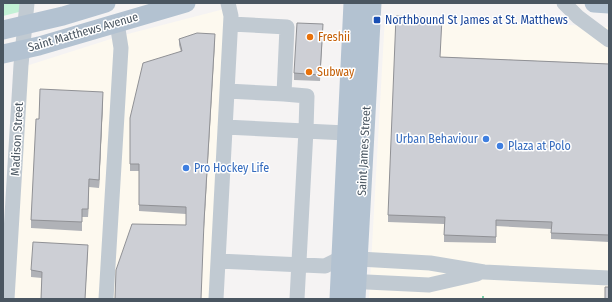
<svg xmlns="http://www.w3.org/2000/svg" width="612" height="302" font-family="'Fira Sans Condensed',sans-serif">
<style>
.commercial{fill:#fdf9ef}
.green{fill:#c3f1d5}
.lines{fill:none;stroke-linecap:round;stroke-linejoin:round}
.path{stroke:#7ad0a6;stroke-width:2;stroke-dasharray:3 2;stroke-linecap:butt}
.minor{stroke:#c1cad2;stroke-width:15}
.major{stroke:#b3c2d1;stroke-width:19}
.wall{fill:#b0b2b7}
.shaded-wall{fill:#909195}
.building{fill:#cdcfd5;stroke:#909195}
.transit-dot{fill:#1a4fb4;stroke:#fff;stroke-width:1.5}
.food-dot{fill:#e8710a;stroke:#fff;stroke-width:1.5}
.shop-dot{fill:#3f7fe0;stroke:#fff;stroke-width:1.5}
.labels{text-anchor:middle;stroke-width:3;stroke-linejoin:round;paint-order:stroke}
.transit-label{font-size:12px;fill:#164399;stroke:#fff;text-anchor:start}
.street-label{font-size:12px;fill:#4a5661;stroke:#fff}
.food-label{font-size:12px;fill:#c56008;stroke:#fff;text-anchor:start}
.shop-label{font-size:12px;fill:#366cbe;stroke:#fff;text-anchor:start}
</style>
<rect width="100%" height="100%" fill="#f5f3f3"/>
<!-- commercial -->
<path class="commercial" d="M228 8 216 299H108L120 36Z
M385 16 609 27V299H369Z
M117 37 104 299H12L26 66Z"/>
<!-- green -->
<path class="green" d="M3 3H21L19 12 3 16Z"/>
<g class="lines">
<!-- path -->
<path class="path" d="M483 299V296"/>
<!-- minor -->
<path class="minor" d="M564 3 578 17 609 40
M227 91 284 94 287 27 231 24
M284 94 307 96 306 130 297 299
M225 127 346 133
M218 261 325 266 341 258 430 263 484 272 609 278
M346 281 429 285 477 274
M7 299 21 65 27 3
M106 299 121 48 117 23
M216 299 231 16 228 3"/>
<!-- major -->
<path class="major" d="M594 3 609 4
M3 30 63 16 106 3
M3 54 39 46 186 3
M339 299 353 3
M356 299 372 3"/>
</g>
<!-- wall -->
<path class="wall" d="M323 31 320 81 294 80V73Z
M179 39 215 41 186 225V214L139 211V171H130V118L181 52 179 45Z
M441 57 609 64V242L551 239V229L496 226V243L444 242V224L388 222V215Z
M103 101 99 188 89 187 88 217H82V231L31 228V220L39 119Z
M88 252 85 299H41L42 278 31 277V270Z"/>
<!-- shaded-wall -->
<path class="shaded-wall" d="M215 34V41L204 229V222Z
M103 92V101L99 188V180Z
M89 179V187L88 217V209Z"/>
<!-- building -->
<path class="building" d="M396 16 442 18 440 57 609 64V235L551 233 552 222 496 220V237L444 235 445 217 388 215Z
M297 23 323 24 320 75 294 73Z
M197 33 215 34 204 222 201 299H115L116 270 132 224 186 225V207L139 205V164H130V118L143 63 182 51 179 39Z
M40 89 103 92 99 180 89 179 88 209H82V222L31 220 36 119H39Z
M33 242 88 245 85 299H41L42 272 31 270Z
M605 287H609V299H605Z"/>
<!-- markers -->
<rect class="transit-dot" x="373" y="16" width="8" height="8" rx="2"/>
<g class="food-dot">
<circle cx="310" cy="37" r="4"/>
<circle cx="309" cy="72" r="4"/>
</g>
<g class="shop-dot">
<circle cx="486" cy="139" r="4"/>
<circle cx="500" cy="146" r="4"/>
<circle cx="186" cy="168" r="4"/>
</g>
<g class="labels">
<!-- transit labels -->
<g class="transit-label">
<text x="385" y="24">Northbound St James at St. Matthews</text>
</g>
<!-- street labels -->
<g class="street-label">
<text transform="translate(83 32) rotate(-16)" y="4">Saint Matthews Avenue</text>
<text transform="translate(17 139) rotate(-87)" y="4">Madison Street</text>
<text transform="translate(364 151) rotate(-87)" y="4">Saint James Street</text>
</g>
<!-- food labels -->
<g class="food-label">
<text x="318" y="41">Freshii</text>
<text x="317" y="76">Subway</text>
</g>
<!-- shop labels -->
<g class="shop-label">
<text x="478" y="143" text-anchor="end">Urban Behaviour</text>
<text x="508" y="150">Plaza at Polo</text>
<text x="194" y="172">Pro Hockey Life</text>
</g>
</g>
<!-- border -->
<rect width="612" height="302" fill="none" stroke="#4a5661" stroke-width="8"/>
</svg>
